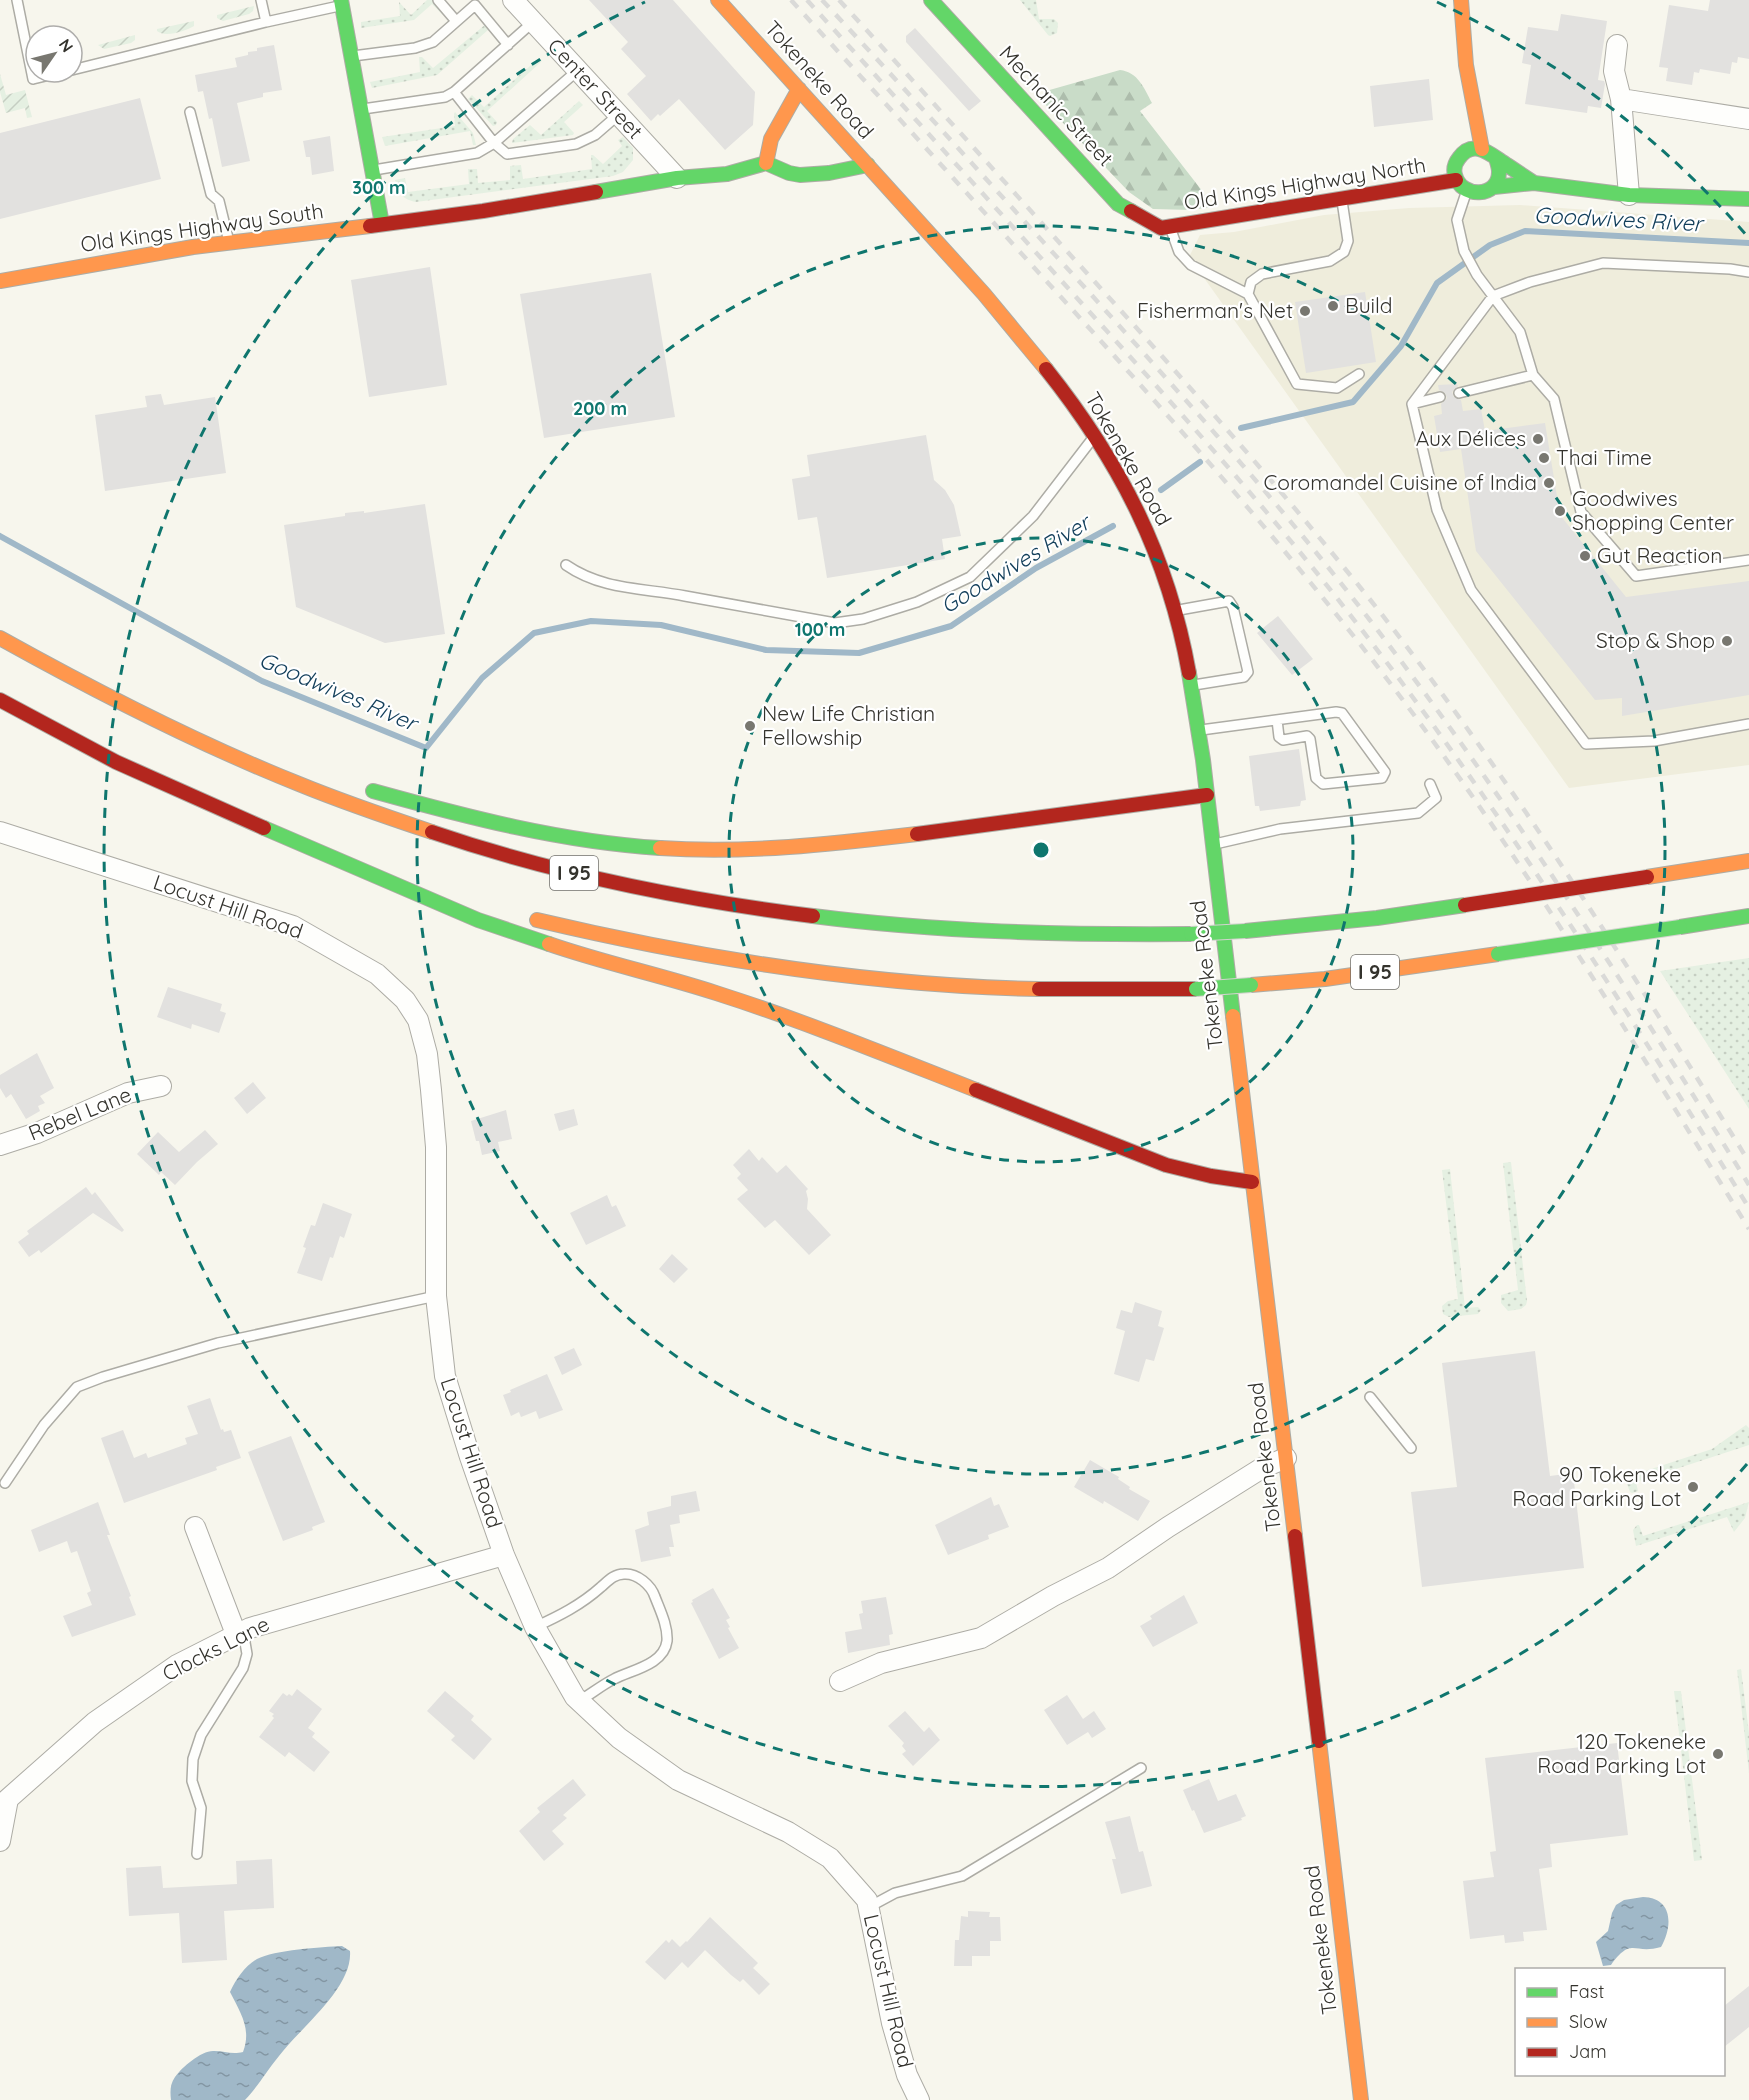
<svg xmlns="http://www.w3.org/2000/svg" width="1749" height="2100" font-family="Quicksand,sans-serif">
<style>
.built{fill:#efeddc}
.grass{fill:url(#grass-dots)}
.forest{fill:url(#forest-firs)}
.garden{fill:url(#garden-furrows)}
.water{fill:url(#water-ripples)}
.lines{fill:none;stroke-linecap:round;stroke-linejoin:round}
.stream{stroke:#a0b8c8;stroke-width:6}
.building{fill:#e2e1df}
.lane-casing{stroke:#adaca5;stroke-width:12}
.street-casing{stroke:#adaca5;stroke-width:22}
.fast-casing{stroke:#adaca5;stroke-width:16}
.slow-casing{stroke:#adaca5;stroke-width:16}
.jam-casing{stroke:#adaca5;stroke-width:16}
.lane{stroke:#fefefc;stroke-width:9}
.street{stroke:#fefefc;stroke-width:20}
.fast{stroke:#63d668;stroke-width:14}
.slow{stroke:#ff974d;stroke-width:14}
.jam{stroke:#b3261e;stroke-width:14}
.rail{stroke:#dadad8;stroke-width:4.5;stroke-dasharray:10 10;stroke-linecap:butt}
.fast-bridge-casing{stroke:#d3d3cf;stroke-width:16;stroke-linecap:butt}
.jam-bridge-casing{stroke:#d3d3cf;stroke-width:16;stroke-linecap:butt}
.fast-bridge{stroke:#63d668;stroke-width:14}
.jam-bridge{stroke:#b3261e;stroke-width:14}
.ring{fill:none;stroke:#0f766e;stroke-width:3;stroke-dasharray:10 8}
.poi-dot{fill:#787770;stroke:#fff;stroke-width:2}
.labels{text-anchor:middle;stroke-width:4.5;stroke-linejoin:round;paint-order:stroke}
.shield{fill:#fff;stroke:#71706c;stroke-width:1.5}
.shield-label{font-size:20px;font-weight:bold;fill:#34332d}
.street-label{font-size:21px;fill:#34332d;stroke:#fff}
.poi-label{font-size:21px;fill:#34332d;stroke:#fff;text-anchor:end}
.water-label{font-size:22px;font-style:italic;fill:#14405c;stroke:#fff}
.centre{fill:#0f766e;stroke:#fff;stroke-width:3}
.ring-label{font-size:18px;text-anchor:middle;font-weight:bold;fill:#0f766e;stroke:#fff;stroke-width:4.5;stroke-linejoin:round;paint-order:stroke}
</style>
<defs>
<pattern id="grass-dots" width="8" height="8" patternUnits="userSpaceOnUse" patternTransform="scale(1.5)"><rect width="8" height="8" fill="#e5f0e2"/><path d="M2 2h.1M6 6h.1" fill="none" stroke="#c5cec2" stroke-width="1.8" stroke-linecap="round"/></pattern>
<pattern id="forest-firs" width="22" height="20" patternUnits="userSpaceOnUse" patternTransform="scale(1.5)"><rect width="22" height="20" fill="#c9dcc8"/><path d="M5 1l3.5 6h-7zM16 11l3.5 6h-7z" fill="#adbdac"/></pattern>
<pattern id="garden-furrows" width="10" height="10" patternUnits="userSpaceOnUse" patternTransform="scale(1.5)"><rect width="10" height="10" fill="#e5f0e2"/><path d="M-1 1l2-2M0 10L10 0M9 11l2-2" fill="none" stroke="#c5cec2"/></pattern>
<pattern id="water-ripples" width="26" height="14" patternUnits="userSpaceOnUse" patternTransform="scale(1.5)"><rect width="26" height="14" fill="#a0b8c8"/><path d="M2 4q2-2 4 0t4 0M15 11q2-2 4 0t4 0" fill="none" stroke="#8396a3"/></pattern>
</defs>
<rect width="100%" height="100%" fill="#f7f6ed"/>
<!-- built -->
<path class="built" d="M1520 205 1749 222V765L1569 788 1189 257 1200 235 1234 232 1324 215 1409 208Z"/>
<!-- grass -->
<path class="grass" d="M427 0H434L443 11V15L432 4 414 20 361 28V22L400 16 399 2 411 15Z
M1020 0H1036L1039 19H1054L1058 23 1057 33 1050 36 1048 35Z
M486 24 488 30 437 75 372 88 370 82 420 72 419 57H422L433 68Z
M539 58 542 61 487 111 497 122 496 125 493 126 468 99 472 95 484 107Z
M579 101 583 105 564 122 574 133 573 135 512 143 513 139 530 125 541 135Z
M455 112 473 133 476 145H473L470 131 385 146 382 137 455 126 454 114Z
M623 137 633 148V160L623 172 613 176 416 202C402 199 398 193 395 180L405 178 408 192 469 184 468 169H477L478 183 510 180V166L521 165 523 179 592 169 591 155H593L603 164 622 146 618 140Z
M1749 958V1109L1660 971Z
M1511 1162 1527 1301 1526 1305 1521 1309 1508 1311 1501 1303V1295L1518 1290 1503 1163Z
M1450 1169 1465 1308 1478 1307 1481 1310 1478 1314 1449 1317 1443 1314 1442 1306 1448 1301 1458 1299 1442 1170Z
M1746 1425 1749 1428V1445L1636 1482 1638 1491 1632 1493 1630 1492 1627 1484 1631 1477 1636 1474 1712 1449Z
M1749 1502 1745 1518 1734 1532 1727 1517 1636 1546 1633 1530 1637 1525H1639L1643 1536Z
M1741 1669 1749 1733V1773L1737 1670Z
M1674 1691H1681L1702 1860 1694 1861Z"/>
<!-- forest -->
<path class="forest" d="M1120 70C1138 72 1144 88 1152 103L1140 111 1203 192 1212 207 1191 210 1153 209 1129 192 1044 103 1046 91Z"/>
<!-- garden -->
<path class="garden" d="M254 6 253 11 249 14 223 21 217 18V15Z
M194 21V26C186 31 165 38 157 31V29Z
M135 35V40L131 43 104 49 98 45Z
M0 74 6 95 25 90 32 117 27 118 25 108 6 113 0 92Z"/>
<!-- water -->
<path class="water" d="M1643 1897C1673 1898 1673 1926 1661 1947 1633 1955 1632 1936 1611 1965L1603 1966 1596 1942 1608 1931 1612 1913 1616 1905 1624 1900Z
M342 1946 350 1951C353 1988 300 2028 279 2056 266 2072 259 2085 245 2100H171C170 2092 170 2084 175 2077 182 2067 202 2050 214 2051 225 2051 232 2055 243 2052 252 2029 240 2012 230 1992 236 1979 245 1966 257 1959 274 1950 322 1947 342 1946Z"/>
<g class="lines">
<!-- stream -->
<path class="stream" d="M1241 428 1353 402 1401 346 1437 283 1490 245 1525 231 1749 243
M1161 490 1200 462
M0 536 262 681 426 748 482 678 534 633 591 621 661 625 766 650 859 653 951 626 1036 568 1113 526"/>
</g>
<!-- building -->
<path class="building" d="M589 0H673L755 92 753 125 725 150 679 99 660 116 658 114 651 121 627 94 646 76 621 49 628 42Z
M1710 0H1749V59L1738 57 1737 63 1732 62 1730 74 1700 69 1699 73 1694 72 1692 85 1666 81 1668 68 1659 67 1669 5 1708 11Z
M1561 14 1607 21 1598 80 1604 81 1605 84 1601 108 1588 106 1587 113 1525 104 1531 65 1522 63 1528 27 1558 31Z
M915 28 981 101 969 111 906 42V36Z
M274 45 282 90 263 93V97L237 103 250 161 222 167 212 118 209 119 203 91 198 92 195 75 237 67 235 58 248 55V52L257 51V48Z
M1429 79 1433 120 1374 127 1370 86Z
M140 98 161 179 0 219V133Z
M330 136 334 171 312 175 310 157H306L303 141Z
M430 267 447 385 369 397 351 280Z
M651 273 675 417 544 438 520 294Z
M1365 292 1376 362 1306 373 1295 302Z
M1457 384 1458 386 1452 392 1454 397 1461 400 1463 411 1481 409 1485 431 1545 423 1560 515 1626 597 1749 581V695L1622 716V698L1595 700 1476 551 1461 449 1440 452 1434 416 1442 414 1441 404 1447 398 1445 393 1439 390 1438 385Z
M161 394 164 405 215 397 226 473 105 491 95 415 147 407 145 396Z
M926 435 934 480 945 490 954 505 961 536 942 539 945 559 827 578 817 517 798 520 792 479 810 476 807 455Z
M425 504 445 634 385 643 296 607 284 525 345 516V513L364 511V513Z
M1278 616 1313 659 1292 675 1257 633Z
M1299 749 1306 800 1301 801 1300 806 1260 811 1259 806H1255L1249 756Z
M168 987 222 1004 220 1011 226 1013 219 1033 192 1024 191 1029 157 1017Z
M37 1053 54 1088 40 1096 45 1103 38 1106 40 1111 26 1119 11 1094 6 1098 0 1088V1075Z
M253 1082 266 1098 247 1114 234 1098Z
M574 1109 578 1125 559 1131 554 1114Z
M506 1110 512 1139 498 1142 500 1151 482 1155 479 1141H476L471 1121Z
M205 1130 218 1144 197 1162 175 1185 161 1172 159 1175 137 1154 158 1132 179 1152Z
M749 1149 759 1161 762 1157 777 1173 786 1165 808 1189 806 1191 808 1199 807 1209 831 1235 809 1255 775 1220 765 1228 737 1199 748 1190 737 1178 741 1174 733 1165Z
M86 1187 92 1195 95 1192 124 1230 122 1232 93 1213 41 1253 39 1250 29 1257 18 1242 29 1234 27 1231Z
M607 1195 612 1207 616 1205 626 1226 586 1245 570 1213Z
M323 1203 352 1214 344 1238 340 1236 333 1258 330 1257 322 1281 297 1273 306 1248 303 1247 311 1225 315 1226Z
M672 1254 688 1269 674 1283 659 1269Z
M1135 1302 1162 1311 1158 1326 1164 1328 1154 1361 1146 1359 1139 1382 1114 1374 1125 1331 1116 1328 1121 1310 1132 1313Z
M574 1348 582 1365 562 1375 554 1357Z
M1535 1351 1550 1476 1573 1473 1584 1568 1422 1587 1411 1492 1457 1487 1442 1363Z
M547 1374 563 1410 539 1419 536 1411 521 1417 519 1412 511 1416 503 1395 511 1392 510 1390Z
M210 1398 221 1430 223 1429 224 1432 231 1430 241 1458 216 1467 217 1470 124 1503 101 1438 123 1430 134 1458 146 1453 148 1458 187 1444 185 1438 198 1434 187 1406Z
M291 1436 325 1522 312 1527 313 1530 283 1541 248 1452Z
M1090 1460 1119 1477 1118 1479 1130 1487 1129 1489 1150 1501 1138 1521 1104 1501 1103 1504 1074 1487Z
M696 1491 700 1511 679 1515 680 1523 670 1525 674 1547H669L671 1556 641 1562 635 1530 649 1525 647 1512 671 1506V1496Z
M991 1497 994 1506 999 1504 1009 1527 988 1535 989 1539 948 1555 935 1525Z
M98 1502 110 1535H107L131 1596 129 1597 136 1615 72 1637 63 1616 92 1605 87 1593 91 1591 77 1551 71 1553 67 1541 39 1552 31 1530Z
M713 1588 730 1618 726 1620 730 1627 728 1628 739 1648 719 1659 691 1603 693 1602 692 1600Z
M1184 1595 1198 1623 1153 1647 1140 1626 1152 1619 1150 1616Z
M886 1597 893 1634 889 1635 890 1645 848 1653 845 1632 862 1629 859 1614 863 1613 861 1601Z
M297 1689 322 1709 308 1728 315 1733 312 1737 330 1752 314 1772 289 1752 285 1757 259 1737 274 1718 272 1716 274 1714 269 1711 283 1693 287 1696 289 1694 292 1696Z
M445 1691 474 1716 471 1720 492 1739 474 1760 451 1740 455 1736 427 1711Z
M1067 1695 1083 1719 1094 1711 1106 1729 1092 1738 1088 1732 1067 1745 1044 1710Z
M905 1711 924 1732 929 1727 940 1740 913 1766 902 1754 906 1751 902 1746 904 1743 888 1726Z
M1617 1743 1628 1835 1550 1844 1552 1867 1539 1869 1547 1930 1523 1932 1524 1941 1505 1943 1504 1935 1470 1939 1463 1881 1494 1877 1490 1852 1496 1851 1485 1758Z
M573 1779 586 1795 563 1815 567 1818 552 1831 564 1844 544 1861 519 1831 540 1812 537 1808Z
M1209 1779 1218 1801 1236 1794 1246 1816 1241 1818 1242 1820 1204 1833 1194 1810 1192 1811 1183 1790Z
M1130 1816 1139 1852 1143 1851 1152 1886 1121 1894 1112 1859H1116L1105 1822Z
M272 1859 274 1908 224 1911 227 1960 182 1963 179 1913 129 1916 126 1868 161 1866 163 1888 237 1884 236 1861Z
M968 1911 990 1912 989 1917H1000L1001 1941H990V1956H972V1966H954L955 1940H959L961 1916 968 1917Z
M710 1917 758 1963 753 1968 770 1984 759 1995 743 1979 740 1982 731 1975 705 1950 688 1968 682 1962 665 1980 645 1962 666 1940 669 1943 672 1939 680 1947 686 1941 687 1942Z
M1749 1986V2027L1724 2047V2006Z"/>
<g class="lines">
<defs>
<path id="lane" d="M17 0 33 79 62 72
M261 0 266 22 339 6
M438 0 456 21
M353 56 415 48 433 42 475 5 508 45
M72 70 266 22
M454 92 494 143 507 154 576 144 595 135 618 115
M363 109 445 97 454 92 533 22
M190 112 211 194 219 201 229 242
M374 170 477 153 494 143 577 71
M1466 193 1457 220 1464 251 1477 275 1520 332 1533 375 1554 399 1581 512 1636 576 1749 560
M1342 201 1348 241 1344 252 1330 261 1262 274 1251 282 1248 294 1297 384 1337 388 1359 374
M1171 230 1179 252 1191 265 1248 294
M1749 272 1730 269 1603 263 1530 282 1493 296 1412 404 1437 510 1471 590 1586 744 1654 741 1749 724
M1459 393 1533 375
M1412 404 1440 397
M566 565C602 590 643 588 685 596 735 605 785 614 835 623L863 619 917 602 970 577 1033 516 1093 438
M1179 610 1229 601 1233 607 1248 672 1244 677 1194 685
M1201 730 1336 712 1342 713 1385 772 1382 778 1323 784 1316 778 1310 739 1307 736 1283 740 1279 737 1277 720
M1215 844 1280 829 1418 813 1436 798 1430 784
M1370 1397 1411 1448
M5 1483 44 1425 77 1387 103 1377 218 1343 436 1296
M535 1627C559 1616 581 1605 601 1587 608 1581 614 1574 624 1574 637 1573 651 1585 655 1597 660 1610 668 1626 667 1641 664 1665 631 1670 614 1679 602 1685 591 1694 579 1701
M197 1854 201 1808 192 1781 193 1759 201 1735 243 1668 247 1654 243 1631
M869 1907 895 1893 962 1876 1141 1768"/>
<path id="street" d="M513 0 677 178
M1617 45 1614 71 1621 99 1749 119
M1621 99 1629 195
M0 832 293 926 377 974 405 1000 418 1020 427 1054 431 1090 436 1147V1296L445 1376 470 1457 504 1555 535 1627 575 1697 619 1738 678 1780 788 1832 830 1858 867 1900 892 2023 907 2075 919 2100
M0 1145 37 1133 128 1093 161 1086
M195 1527 236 1634
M840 1681 881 1663 981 1638 1053 1596 1108 1568 1168 1527 1262 1468 1286 1458
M0 1806 95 1722 177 1665 250 1628 504 1555
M0 1841 8 1799"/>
<path id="fast" d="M341 0 382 224
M931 0 1118 204 1131 211
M1496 158C1497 162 1499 167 1499 172 1499 198 1461 199 1455 175 1453 168 1455 163 1459 158 1474 137 1492 156 1507 165 1516 171 1525 177 1534 183
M1494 187 1534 183 1629 195 1749 199
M596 192 677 178 727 174 766 163 789 173 800 175 829 173 868 165
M1189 673 1203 760 1233 1016
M373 791C467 817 562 842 660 848
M264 828 478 920 549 944
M813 916C939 932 1064 935 1191 934
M1680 927 1749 916
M1245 931 1377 918 1465 905"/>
<path id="slow" d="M718 0 984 294 1046 369
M1461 0 1466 65 1482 149
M766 163 771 139 799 89
M0 281 193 247 370 226
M0 638C97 692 196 743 299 784 343 802 387 817 432 832
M660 848C746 854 832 844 917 834
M1647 877 1749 861
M537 920C702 959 870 986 1039 989
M549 944C604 963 661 975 716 993 804 1021 889 1056 976 1090
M1251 985 1325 979 1498 954
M1233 1016 1295 1536
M1319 1741 1361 2100"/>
<path id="jam" d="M1131 211 1161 228 1456 180
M370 226 483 211 596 192
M1046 369C1120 462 1168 555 1189 673
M0 700 116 762 264 828
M432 832C555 874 685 900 813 916
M917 834 1207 795
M1039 989H1196
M976 1090 1166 1165 1211 1176 1252 1182
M1295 1536 1319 1741"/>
</defs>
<!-- lane casing -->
<use href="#lane" class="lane-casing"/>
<!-- street casing -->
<use href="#street" class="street-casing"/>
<!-- fast casing -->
<use href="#fast" class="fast-casing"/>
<!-- slow casing -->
<use href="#slow" class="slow-casing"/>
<!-- jam casing -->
<use href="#jam" class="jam-casing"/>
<!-- lane -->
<use href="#lane" class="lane"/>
<!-- street -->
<use href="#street" class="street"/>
<!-- fast -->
<use href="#fast" class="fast"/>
<!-- slow -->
<use href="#slow" class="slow"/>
<!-- jam -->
<use href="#jam" class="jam"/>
<!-- rail -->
<path class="rail" d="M791 0C874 91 957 182 1039 273 1145 389 1250 506 1348 629 1498 817 1623 1025 1749 1229
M807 0C897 99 987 198 1076 297 1173 404 1270 511 1358 625 1502 810 1626 1009 1749 1208
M822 0C912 96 999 194 1088 291 1184 398 1281 505 1369 619 1508 799 1629 991 1749 1185
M839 0C918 86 996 172 1074 259 1177 372 1280 487 1376 607 1514 782 1632 972 1749 1162"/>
<defs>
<path id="fast-bridge" d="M1191 934 1245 931
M1498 954 1680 927
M1196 989 1251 985"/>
<path id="jam-bridge" d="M1465 905 1647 877"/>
</defs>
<!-- fast-bridge casing -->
<use href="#fast-bridge" class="fast-bridge-casing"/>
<!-- jam-bridge casing -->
<use href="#jam-bridge" class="jam-bridge-casing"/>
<!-- fast-bridge -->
<use href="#fast-bridge" class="fast-bridge"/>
<!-- jam-bridge -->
<use href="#jam-bridge" class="jam-bridge"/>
</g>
<!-- distance rings -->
<g class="ring">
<circle cx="1041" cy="850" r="312"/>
<circle cx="1041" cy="850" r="624"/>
<path d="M1747 1464A936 936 0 1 1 645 2M1437 2A936 936 0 0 1 1747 236"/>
</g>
<!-- markers -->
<g class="poi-dot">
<circle cx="1333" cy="306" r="6"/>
<circle cx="1305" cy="311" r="6"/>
<circle cx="1538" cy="439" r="6"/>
<circle cx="1544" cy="458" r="6"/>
<circle cx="1549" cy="483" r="6"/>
<circle cx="1560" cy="511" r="6"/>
<circle cx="1585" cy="556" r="6"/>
<circle cx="1727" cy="641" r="6"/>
<circle cx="750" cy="726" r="6"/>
<circle cx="1693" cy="1487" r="6"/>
<circle cx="1718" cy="1754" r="6"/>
</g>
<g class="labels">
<!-- shield labels -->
<g class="shield">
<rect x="550" y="856" width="48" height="34" rx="4.5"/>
<rect x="1351" y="955" width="48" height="34" rx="4.5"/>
</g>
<g class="shield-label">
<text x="574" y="880">I 95</text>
<text x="1375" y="979">I 95</text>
</g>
<!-- street labels -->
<g class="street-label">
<text transform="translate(819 80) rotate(48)" y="7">Tokeneke Road</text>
<text transform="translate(595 89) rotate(47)" y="7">Center Street</text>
<text transform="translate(1056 106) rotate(47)" y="7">Mechanic Street</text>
<text transform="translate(1305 184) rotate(-9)" y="7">Old Kings Highway North</text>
<text transform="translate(202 228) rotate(-8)" y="7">Old Kings Highway South</text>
<text transform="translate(1128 459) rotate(60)" y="7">Tokeneke Road</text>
<text transform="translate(228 907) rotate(19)" y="7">Locust Hill Road</text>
<text transform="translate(1207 975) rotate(-97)" y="7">Tokeneke Road</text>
<text transform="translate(80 1114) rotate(-22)" y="7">Rebel Lane</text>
<text transform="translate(471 1453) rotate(72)" y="7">Locust Hill Road</text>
<text transform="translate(1265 1457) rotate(-97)" y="7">Tokeneke Road</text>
<text transform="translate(216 1649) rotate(-27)" y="7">Clocks Lane</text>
<text transform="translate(1321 1940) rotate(-97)" y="7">Tokeneke Road</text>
<text transform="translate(888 1991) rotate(77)" y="7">Locust Hill Road</text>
</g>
<!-- poi labels -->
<g class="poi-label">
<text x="1345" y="313" text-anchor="start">Build</text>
<text x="1293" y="318">Fisherman's Net</text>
<text x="1526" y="446">Aux Délices</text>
<text x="1556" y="465" text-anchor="start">Thai Time</text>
<text x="1537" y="490">Coromandel Cuisine of India</text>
<text x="1572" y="506" text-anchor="start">Goodwives<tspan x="1572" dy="24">Shopping Center</tspan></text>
<text x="1597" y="563" text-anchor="start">Gut Reaction</text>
<text x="1715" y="648">Stop &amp; Shop</text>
<text x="762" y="721" text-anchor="start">New Life Christian<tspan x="762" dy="24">Fellowship</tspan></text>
<text x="1681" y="1482">90 Tokeneke<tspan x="1681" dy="24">Road Parking Lot</tspan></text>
<text x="1706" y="1749">120 Tokeneke<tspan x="1706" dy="24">Road Parking Lot</tspan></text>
</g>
<!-- water labels -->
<g class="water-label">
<text transform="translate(1618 219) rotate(3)" y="8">Goodwives River</text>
<text transform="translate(1015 564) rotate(-31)" y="8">Goodwives River</text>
<text transform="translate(338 691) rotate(23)" y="8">Goodwives River</text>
</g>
</g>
<circle cx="1041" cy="850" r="9" class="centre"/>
<g class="ring-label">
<text x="379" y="194">300 m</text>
<text x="600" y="415">200 m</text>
<text x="820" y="636">100 m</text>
</g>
<!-- legend -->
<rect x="1515" y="1968" width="210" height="108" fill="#ffffff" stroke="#aeadab" stroke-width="1.5"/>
<rect x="1527" y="1988" width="30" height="9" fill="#63d668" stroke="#aeadab" stroke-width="1.5"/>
<text x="1569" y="1998" font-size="18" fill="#34332d">Fast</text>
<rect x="1527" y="2018" width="30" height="9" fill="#ff974d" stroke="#aeadab" stroke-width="1.5"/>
<text x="1569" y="2028" font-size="18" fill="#34332d">Slow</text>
<rect x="1527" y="2048" width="30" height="9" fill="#b3261e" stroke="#aeadab" stroke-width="1.5"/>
<text x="1569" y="2058" font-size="18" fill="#34332d">Jam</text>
<!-- north arrow -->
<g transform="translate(54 54) rotate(55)"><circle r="28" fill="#ffffff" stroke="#aeadab" stroke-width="1.5"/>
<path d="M0-4.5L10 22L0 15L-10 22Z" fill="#787770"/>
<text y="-9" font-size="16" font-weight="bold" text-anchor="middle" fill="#34332d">N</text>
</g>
</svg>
